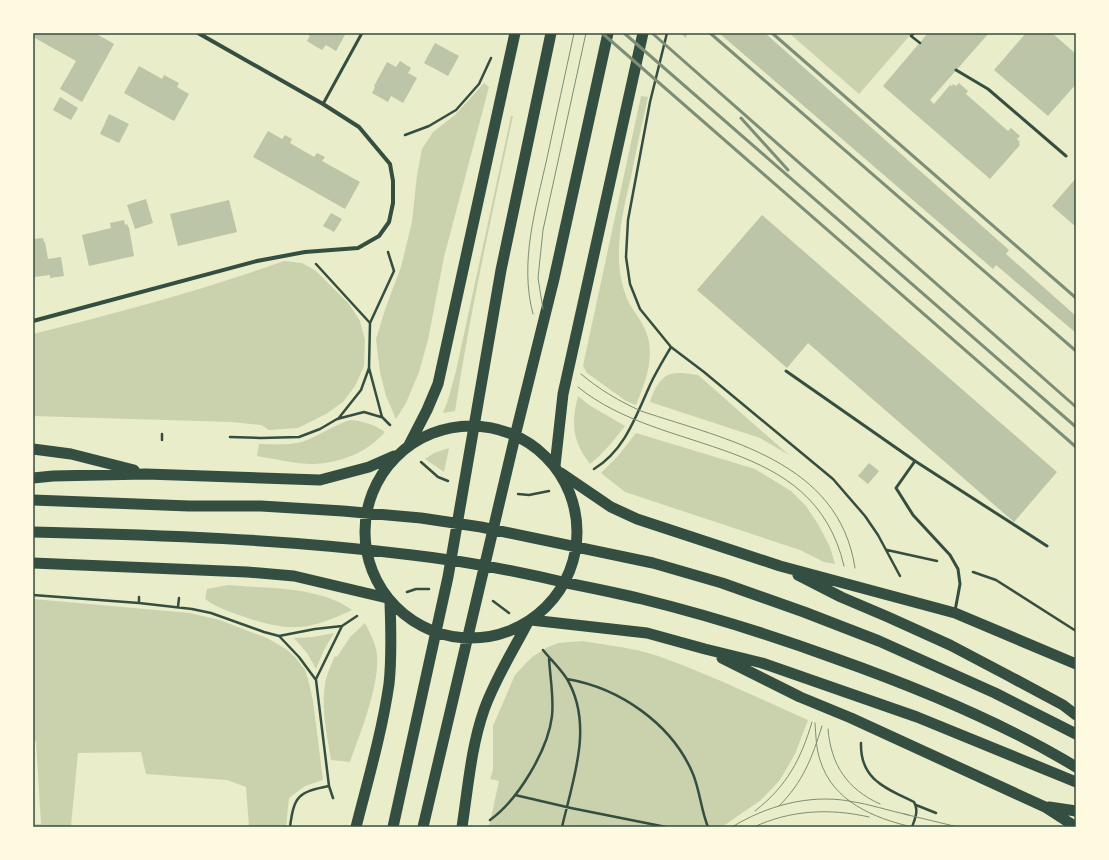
<svg xmlns="http://www.w3.org/2000/svg" width="1109" height="860" font-family="Raleway,sans-serif">
<style>
.green{fill:#cad2ad}
.building{fill:#bcc5a7}
.lines{fill:none;stroke-linecap:round;stroke-linejoin:round}
.path{stroke:#344e41;stroke-width:2.5}
.service{stroke:#344e41;stroke-width:3}
.minor{stroke:#344e41;stroke-width:4}
.trunk{stroke:#344e41;stroke-width:11}
.tram{stroke:#7c8e77;stroke-width:1}
.rail{stroke:#7c8e77;stroke-width:3}
.neatline{fill:none;stroke:#344e41;stroke-width:1.5}
</style>
<rect width="100%" height="100%" fill="#e9edc9"/>
<!-- green -->
<path class="green" d="M789 33H912L859 94Z
M484 83 489 87 444 257 428 340 419 372 406 403 396 419 386 396 380 372 376 339 386 307 401 267 412 222 417 175 422 149 433 132 455 115Z
M641 96 648 97C642 124 636 151 631 177 624 205 618 233 619 262 620 275 623 291 629 303 635 313 642 321 646 332 656 356 645 383 636 405L626 401 587 373 583 366Z
M511 116H513C492 214 470 312 455 411L443 413 448 400 456 371Z
M284 261 302 263 316 271 349 304 360 321 365 340 364 366 355 386 343 402 326 414 298 428 269 430 261 425 231 422 33 416V334C117 313 202 290 284 261Z
M683 373 698 375 789 455 760 438 650 402C653 392 659 378 670 374 674 373 680 373 683 373Z
M578 396 589 405 625 426C614 440 604 453 590 464 572 441 571 423 578 396Z
M350 420C364 421 373 424 385 432 367 453 340 463 313 464 295 464 276 459 257 456L259 444C274 444 293 446 307 440 322 434 334 425 350 420Z
M636 433 755 469 791 491 806 506 818 524 830 547 835 564 824 562 800 550 625 492 601 473 618 456Z
M449 448 444 472 425 459 434 453Z
M228 585C269 589 318 586 352 610 307 632 286 632 239 615 227 611 216 607 205 599L207 589Z
M33 599 190 613 220 620 248 631 267 638 286 649 295 657 305 670 309 683 313 701 323 780 305 786 289 798 286 827H249L246 787 227 780 146 774 141 752 78 753 71 826 33 827V824H41L36 741H33Z
M365 623C369 631 374 640 376 649 383 677 360 734 350 762L331 760C327 734 320 706 326 679 328 671 332 663 335 656L337 657 350 637Z
M334 633 324 650 316 669 307 653 294 638 313 637Z
M582 641C607 645 634 648 658 656 709 674 758 698 808 720L795 754 780 780 761 800 722 827H489L499 781 490 779 493 770V726L515 675 532 657 548 647 558 643Z"/>
<!-- building -->
<path class="building" d="M33 33H95L114 44 82 102 60 89 76 61 33 37Z
M305 33H346L336 51 326 45 322 50 315 46 307 41 310 36Z
M680 33H687L686 38Z
M719 33H765L1009 250 1006 254 1076 316V333L996 265 993 269Z
M928 33H989L930 100 934 104 950 85 952 86 953 84 956 86 959 83 968 91 966 94 1008 131 1011 128 1020 136 1017 139 1020 142 1019 144 1020 145 990 179 883 86Z
M1026 33H1052L1076 54V84L1048 116 994 70Z
M435 43 459 56 448 76 424 63Z
M400 61 411 68 408 73 417 78 403 103 391 96 388 102 372 93 375 87 374 86 387 62 396 67Z
M139 66 162 79 164 75 179 83 177 87 189 94 174 121 124 93Z
M60 97 78 108 71 120 53 110Z
M109 114 129 124 119 143 100 134Z
M268 131 282 139 285 135 292 139 290 143 314 157 317 153 325 157 322 161 360 182 345 209 253 157Z
M1076 178V227L1052 206Z
M146 199 153 223 135 229 127 205Z
M229 200 237 232 178 246 170 214Z
M331 213 342 219 334 232 323 226Z
M762 215 1057 472 1014 522 808 343 787 368 697 290Z
M124 220 125 225 127 224 129 228 134 256 89 266 82 235 111 228 110 223Z
M43 238 44 242H45L48 259 61 257 64 276 50 278V275L34 277 35 281H33V239Z
M869 463 879 471 868 484 858 476Z"/>
<g class="lines">
<!-- path -->
<path class="path" d="M667 33 650 102 628 220 626 257 630 284 640 309 671 347 704 372 833 479 865 516 878 535 900 576
M914 33 911 36 920 43
M405 135 429 126 456 110 479 84 491 58
M388 252 394 271 370 323 369 368 382 417 390 425
M316 264 370 323
M338 419 361 390 369 368
M162 434V440
M230 437 261 438 299 437 320 429 337 419 364 412 381 417
M421 462 438 477 448 481
M594 469C625 450 636 416 650 385 656 372 664 359 671 347
M518 494 529 495 549 491
M887 550 937 561
M973 572 996 580 1076 631
M407 592 416 589H429
M33 595 139 603 192 609 211 613 264 632 279 636 315 629 342 626 357 616
M139 597V603
M493 601 509 613
M178 607 179 598
M280 637 299 657 316 680 329 786 333 798
M543 650C551 660 560 668 567 679 594 725 573 779 562 827
M316 679 342 626
M567 679C620 688 672 724 693 774 700 791 701 810 708 827
M861 743C860 780 886 788 914 802 919 810 915 819 912 827
M515 795 571 808 666 827
M916 805 936 813
M490 820C518 800 548 750 552 716 554 697 550 677 549 658
M290 827C294 796 298 792 329 786"/>
<!-- service -->
<path class="service" d="M956 70 988 89 1066 156
M323 104 362 33
M786 371 915 461 896 488 913 515 950 555 958 569 960 584 955 611
M915 461 1047 546"/>
<!-- minor -->
<path class="minor" d="M33 321 257 261 305 252 358 248 379 236 389 222 393 203V181L390 164 359 127 323 104 198 33"/>
<!-- trunk -->
<path class="trunk" d="M365 532a106 106 0 1 1 212 0a106 106 0 1 1-212 0Z
M409 445 427 410 438 384 515 33
M33 449 71 454 134 470
M555 466 563 394 643 33
M561 473 611 507 637 519 780 566 955 613 1076 664
M33 478 53 476 146 474 320 480 369 467 394 456
M33 500 189 506H261L343 511 421 518 481 527 653 563 722 583 804 612 879 641 995 693 1076 734
M33 532C160 535 286 539 412 555 465 561 516 571 567 583 592 588 617 593 642 599 707 615 771 635 834 658 916 687 1002 722 1076 767
M33 563 247 572 294 576 387 598
M798 575 841 597 888 617 950 645 1007 675 1063 705 1076 715
M531 620 647 633 705 649 762 663 917 717 1076 782
M722 658 800 697 851 718 1045 807 1076 827
M1049 807 1076 811
M356 827C368 780 382 732 389 684 392 657 391 629 390 602
M393 827 448 577 501 270 551 33
M423 827 517 428 554 279 608 33
M462 827C468 788 471 747 484 710 495 679 513 651 528 622"/>
<!-- tram -->
<path class="tram" d="M543 309 538 278 543 230 586 33
M533 314C519 262 536 208 547 158 556 116 565 75 574 33
M581 374C600 390 619 401 641 411 727 440 839 461 855 568
M578 387C665 458 813 433 844 566
M815 723C816 736 816 748 820 760 833 802 874 818 912 827
M828 729C831 765 847 789 880 804
M779 806C803 782 812 758 822 726
M755 811C787 786 801 759 812 722
M904 814 958 827
M732 827C766 806 809 794 849 801 870 804 889 811 909 815
M754 827C790 810 830 808 869 817"/>
<!-- rail -->
<path class="rail" d="M602 33 1076 447
M624 33 1076 427
M652 33 1076 407
M710 33 1076 351
M772 33 1076 298
M741 118 788 170"/>
</g>
<!-- border -->
<rect width="1109" height="860" fill="none" stroke="#fefae0" stroke-width="68"/>
<rect x="34" y="34" width="1041" height="792" class="neatline"/>
</svg>
